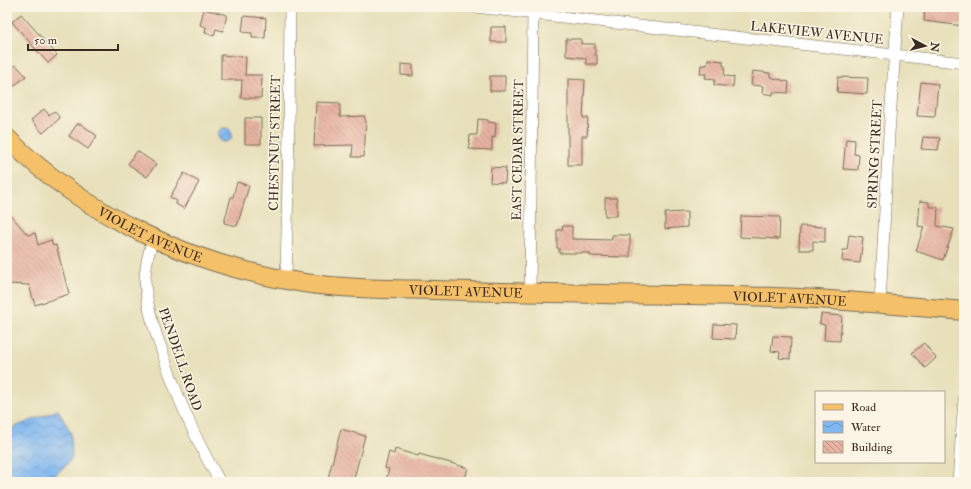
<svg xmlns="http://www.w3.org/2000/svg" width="971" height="489" font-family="'IM FELL Double Pica',serif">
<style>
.water{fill:url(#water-waves);stroke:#5e7087}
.building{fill:url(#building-back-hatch)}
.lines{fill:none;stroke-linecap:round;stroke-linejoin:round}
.minor-casing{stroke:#776a55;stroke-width:12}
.primary-casing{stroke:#776a55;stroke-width:20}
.minor{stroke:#fff;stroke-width:11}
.primary{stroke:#f4c16a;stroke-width:18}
.labels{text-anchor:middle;stroke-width:3;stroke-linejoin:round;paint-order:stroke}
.street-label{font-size:13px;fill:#3b2a1e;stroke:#fcf5e5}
</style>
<defs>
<pattern id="water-waves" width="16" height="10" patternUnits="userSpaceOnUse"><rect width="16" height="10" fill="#80b7f0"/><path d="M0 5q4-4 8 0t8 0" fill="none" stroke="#6a95c2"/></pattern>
<pattern id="building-back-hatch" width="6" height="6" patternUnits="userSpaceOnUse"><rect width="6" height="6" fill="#e7b3a2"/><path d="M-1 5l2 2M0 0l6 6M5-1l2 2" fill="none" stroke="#bc9283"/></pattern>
</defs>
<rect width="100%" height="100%" fill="#fcf5e5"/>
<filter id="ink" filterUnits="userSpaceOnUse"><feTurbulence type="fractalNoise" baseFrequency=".025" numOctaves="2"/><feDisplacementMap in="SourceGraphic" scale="8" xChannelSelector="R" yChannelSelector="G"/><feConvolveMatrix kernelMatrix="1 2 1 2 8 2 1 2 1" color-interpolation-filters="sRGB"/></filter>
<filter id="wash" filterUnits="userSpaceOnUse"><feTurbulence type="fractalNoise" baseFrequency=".012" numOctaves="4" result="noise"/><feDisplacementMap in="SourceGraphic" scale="16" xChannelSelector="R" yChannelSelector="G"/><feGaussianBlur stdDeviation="0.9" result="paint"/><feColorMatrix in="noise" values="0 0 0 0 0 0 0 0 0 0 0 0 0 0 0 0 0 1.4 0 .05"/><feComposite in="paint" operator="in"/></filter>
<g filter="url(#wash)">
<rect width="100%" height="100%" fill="#e7e0ba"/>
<!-- water -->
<path class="water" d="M218 135a7 7 0 1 1 14 0a7 7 0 1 1-14 0Z
M58 410 71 433 72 457 69 462 48 482H7V430Z"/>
<g id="blocks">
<!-- building -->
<path class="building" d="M925 7 951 10 952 7 964 8V26L924 21Z
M204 9 227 15 223 31 216 29 214 36 205 33 206 27 200 25Z
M21 14 57 55 48 63 12 22Z
M244 16 266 18 265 38H252V33L242 32Z
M491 27H506V42H491Z
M566 39H581V44H595V55H597V64H586V58L566 56Z
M221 55 246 57 245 75H262L261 98H241L242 80H221Z
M708 59 723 61V66H725L724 76 734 77 733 87 714 85 715 79 705 78 706 74H700L701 65H707Z
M401 64 413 65V76L401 75Z
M16 65 26 76 7 92V73Z
M753 71 770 73V77L789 82 788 93 773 92V95L762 93 763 86 751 85Z
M490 76H505V91H490Z
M838 77 868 78 867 94 837 92Z
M568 79 585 80 583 118H588L587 136H582V165H568Z
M921 82 938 84 935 116 934 117 917 116Z
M316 102 340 103V117L364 116 366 122 364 157H352L353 145 314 146Z
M44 109 49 115 54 111 60 118 43 133 31 120Z
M245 118H261V144H245Z
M478 119 488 120V122L496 123 495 138 492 137V150L469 149 470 135H477Z
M77 124H81L97 136 88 149 69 136Z
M923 137 940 138 938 150 921 149Z
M846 139 855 140 854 154 859 155 858 170 843 169Z
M137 151 156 164 147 177 128 164Z
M491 167 506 168 505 183 490 182Z
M184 173 199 182 184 209 176 204 177 201 170 197Z
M237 182 249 186 237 226 224 223 231 197H233Z
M605 198H617V216H605Z
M920 201 929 202V207H938L937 226 954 229 943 260 916 251 924 227 918 226Z
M7 211 28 235 35 233 38 245 51 240 53 246 56 245 69 294 35 305 29 285 7 284Z
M687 212V227L665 229V213Z
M741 216 780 217 779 239 740 237Z
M563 226H572V239L612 240V235H630V257L590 256V253H559V248H557V230H562Z
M800 226 825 227V242L813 241V250H799Z
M849 235 863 237 860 263 842 261 843 250H847Z
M821 314 842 316 840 341 824 340 825 325 820 324Z
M714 324 736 325 735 339 713 338Z
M773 336 791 337 790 359 779 358 780 352 771 351Z
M924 343 936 358 925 368 912 353Z
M341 429 365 436 353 482H327Z
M395 449 418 456 419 454 468 468 464 482H393L386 480 389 469 385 468 389 452 394 454Z"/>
</g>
</g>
<g filter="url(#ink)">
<use href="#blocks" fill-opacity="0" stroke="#776a55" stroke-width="1"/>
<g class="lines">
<defs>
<path id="minor" d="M475 7 964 63
M153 238C149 251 145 266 145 280 146 303 153 326 161 348 176 395 195 439 220 482
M286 280 289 127 290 7
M530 293 533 8
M880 303 889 134 898 7
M958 482 964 400"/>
<g id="primary">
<path id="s1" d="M7 138C87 217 193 266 304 283 347 289 390 289 434 290 491 292 547 293 604 294 669 295 734 295 799 298 854 301 909 306 964 311"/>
</g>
</defs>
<!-- minor casing -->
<use href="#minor" class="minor-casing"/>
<!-- primary casing -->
<use href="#primary" class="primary-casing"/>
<!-- minor -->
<use href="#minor" class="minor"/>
<!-- primary -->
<use href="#primary" class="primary"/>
</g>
</g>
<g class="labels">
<!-- street labels -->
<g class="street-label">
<text transform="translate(817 32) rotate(6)" y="5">LAKEVIEW AVENUE</text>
<text transform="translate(274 143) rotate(-89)" y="5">CHESTNUT STREET</text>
<text transform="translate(517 150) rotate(-89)" y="5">EAST CEDAR STREET</text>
<text transform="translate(874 154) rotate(-87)" y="5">SPRING STREET</text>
<text dy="5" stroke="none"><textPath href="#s1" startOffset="174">VIOLET AVENUE</textPath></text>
<text dy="5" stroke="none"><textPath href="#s1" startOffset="498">VIOLET AVENUE</textPath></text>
<text dy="5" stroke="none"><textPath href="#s1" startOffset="822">VIOLET AVENUE</textPath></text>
<text transform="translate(181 359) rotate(71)" y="5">PENDELL ROAD</text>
</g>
</g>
<!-- margin -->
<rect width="971" height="489" fill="none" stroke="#fcf5e5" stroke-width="24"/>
<!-- legend -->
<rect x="815" y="391" width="130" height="72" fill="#fcf5e5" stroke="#afa495"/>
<rect x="823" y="404" width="20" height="6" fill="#f4c16a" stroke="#afa495"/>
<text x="851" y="411" font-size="12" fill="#3b2a1e">Road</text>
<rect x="823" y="421" width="20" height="12" fill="url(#water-waves)" stroke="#afa495"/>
<text x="851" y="431" font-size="12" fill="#3b2a1e">Water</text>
<rect x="823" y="441" width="20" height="12" fill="url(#building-back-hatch)" stroke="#afa495"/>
<text x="851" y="451" font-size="12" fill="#3b2a1e">Building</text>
<!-- north arrow -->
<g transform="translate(925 46) rotate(97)" stroke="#fcf5e5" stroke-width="3" paint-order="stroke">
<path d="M0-3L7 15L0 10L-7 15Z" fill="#3b2a1e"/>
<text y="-6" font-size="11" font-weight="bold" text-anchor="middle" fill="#3b2a1e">N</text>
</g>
<!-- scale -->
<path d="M28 44v6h90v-6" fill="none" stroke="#3b2a1e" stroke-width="2"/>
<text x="34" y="44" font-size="12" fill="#3b2a1e" stroke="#fcf5e5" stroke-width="3" paint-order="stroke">50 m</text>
</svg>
